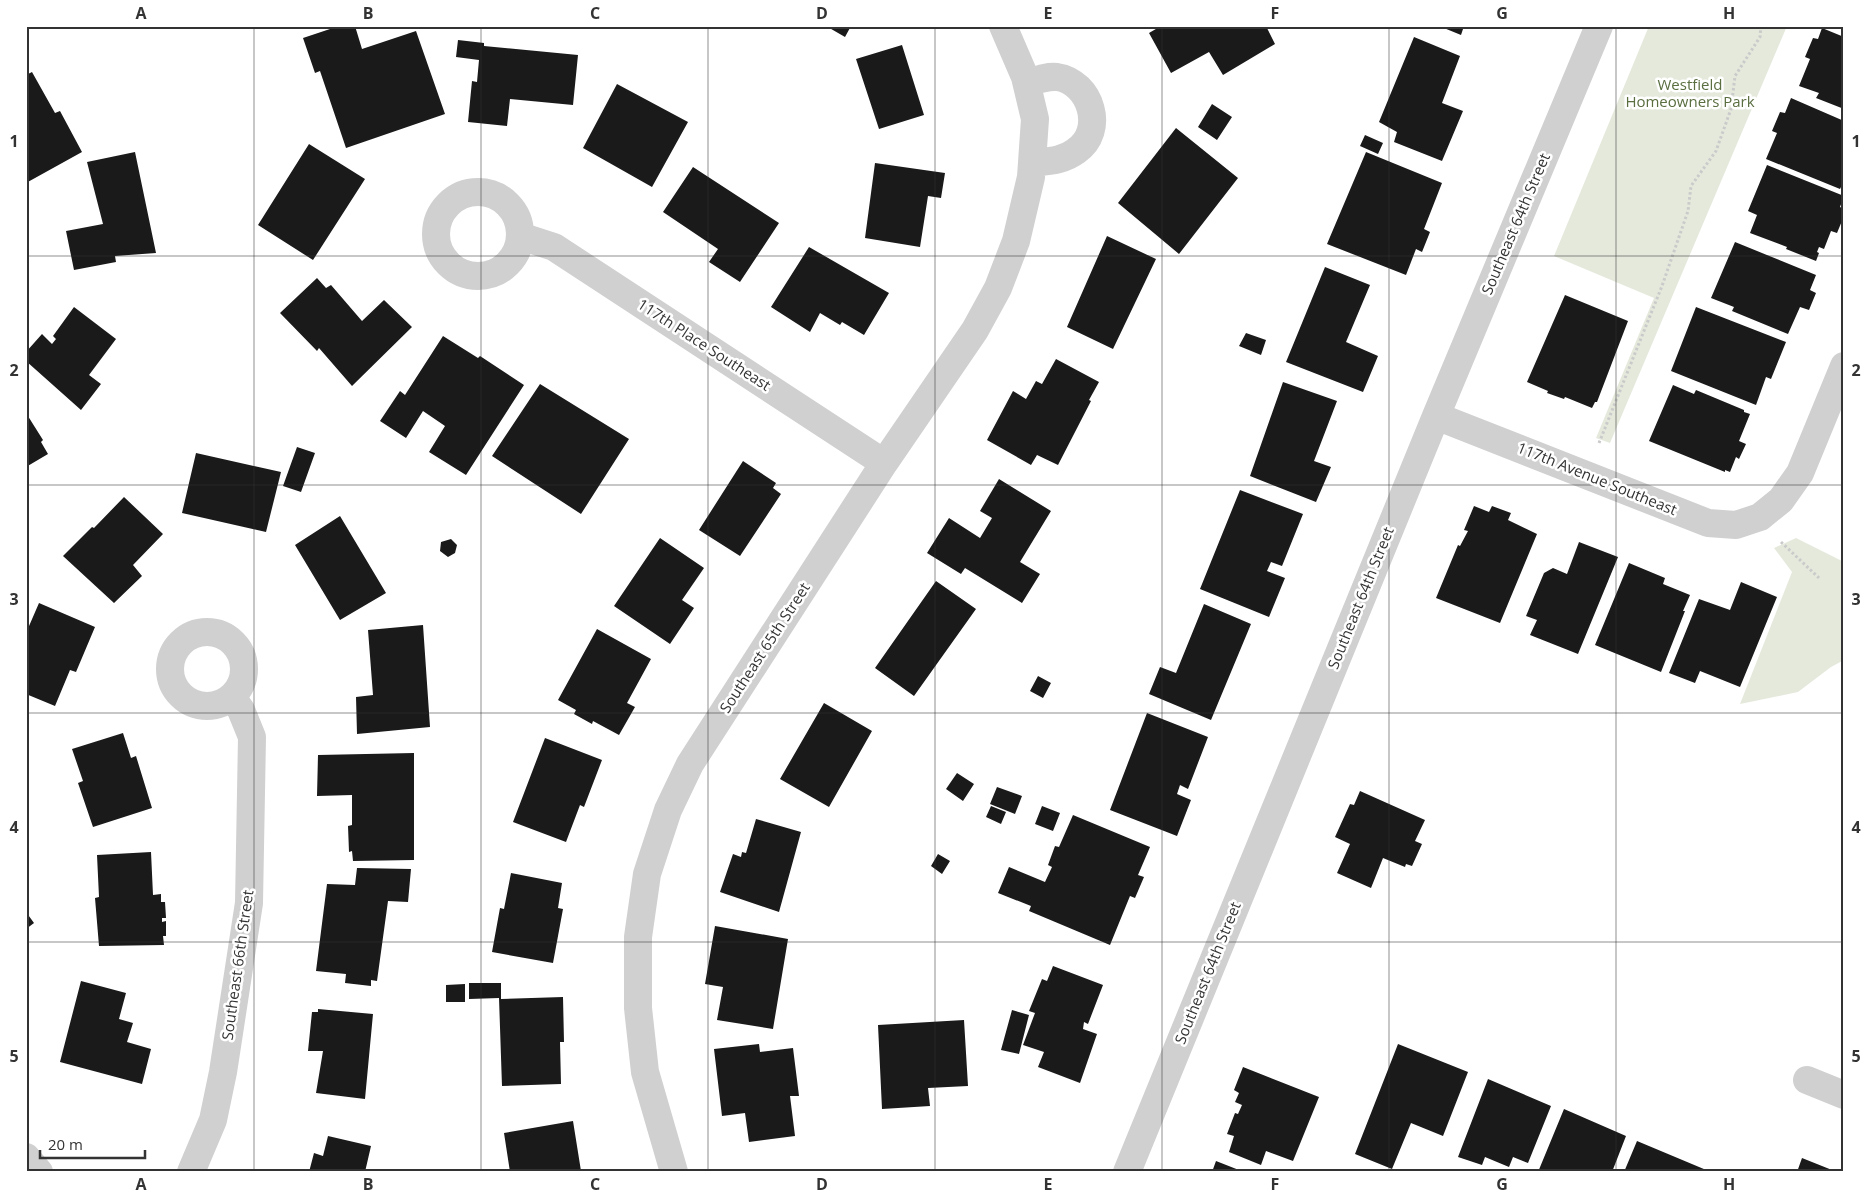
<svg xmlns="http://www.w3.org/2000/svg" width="1870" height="1198" font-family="'Open Sans',sans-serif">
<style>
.green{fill:#e4e9dc}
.building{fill:#1a1a1a}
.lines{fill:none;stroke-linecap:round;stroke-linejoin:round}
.path{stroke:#cacaca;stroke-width:3;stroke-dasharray:2.5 2.5;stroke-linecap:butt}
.street{stroke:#d0d0d0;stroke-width:28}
.grid{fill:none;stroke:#333;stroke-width:1;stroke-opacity:0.55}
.labels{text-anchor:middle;stroke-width:5;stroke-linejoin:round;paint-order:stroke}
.park-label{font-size:15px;fill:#5a6e40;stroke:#fff}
.street-label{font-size:15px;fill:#333;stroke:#fff}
.neatline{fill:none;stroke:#333;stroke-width:2}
.grid-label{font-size:16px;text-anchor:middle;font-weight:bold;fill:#333}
</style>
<rect width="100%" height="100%" fill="#fff"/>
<!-- green -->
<path class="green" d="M1649 26H1787L1610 443 1596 438 1654 298 1554 256Z
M1796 538 1844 562V660L1831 667 1798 692 1740 704 1792 572 1774 548Z"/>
<!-- building -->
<path class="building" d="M339 26H355L362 49 416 31 445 114 346 148 320 71 315 73 303 38Z
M826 26H851L845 37Z
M1161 26H1266L1275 44 1223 75 1209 52 1171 73 1149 33Z
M1439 26H1464L1461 35Z
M1822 28 1844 37V109L1816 98 1819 93 1799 86 1810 59 1805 57 1813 38 1818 39Z
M1414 37 1460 56 1442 103 1463 111 1442 161 1394 142 1397 132 1379 122Z
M458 40 484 43V46L578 55 573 105 510 99 507 126 468 122 472 81 477 82 479 60 456 57Z
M902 45 924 115 879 129 856 59Z
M32 72 55 113 60 111 82 152 26 183V75Z
M617 84 688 122 652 187 583 148Z
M1791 98 1844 121V181L1840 189 1766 159 1777 133 1772 131 1780 112 1785 113Z
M1212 104 1232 117 1217 140 1198 127Z
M1176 128 1238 178 1179 254 1118 203Z
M1365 135 1383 143 1378 154 1360 146Z
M309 144 365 179 313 260 258 225Z
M135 152 156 253 115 256 116 262 74 270 66 231 103 224 87 162Z
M1366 152 1442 183 1424 229 1430 232 1422 252 1416 249 1406 275 1327 244Z
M875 163 945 173 941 198 928 196 920 247 865 238Z
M1767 165 1844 196 1840 207 1844 209V216L1837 233 1831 231 1824 249 1819 247 1817 252 1819 253 1816 261 1786 249 1787 247 1750 233 1757 215 1748 211Z
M693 167 779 223 740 282 709 262 718 249 663 212Z
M1107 236 1156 259 1113 349 1067 327Z
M1735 242 1816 275 1810 290 1816 293 1809 310 1800 307 1788 334 1732 311 1734 307 1711 298Z
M809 247 889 293 864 335 842 322 840 325 820 313 810 332 771 307Z
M1325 267 1370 285 1346 342 1378 356 1363 392 1286 362Z
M317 278 326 288 331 285 362 321 384 300 412 327 352 386 319 348 317 351 280 313Z
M1565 295 1628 321 1597 402H1595L1592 408 1565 397 1564 399 1547 393 1548 391 1527 382Z
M74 307 116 339 89 375 101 384 81 410 26 361V352L42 334 52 344 56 339 53 336Z
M1696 307 1786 342 1771 379 1766 377 1756 405 1671 371Z
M1246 333 1266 340 1261 355 1239 346Z
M443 336 478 358 480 356 524 385 466 475 429 452 445 426 423 411 406 438 380 421 400 391 405 395Z
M1056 359 1099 382 1089 400 1091 401 1058 465 1037 455 1031 465 987 440 1013 391 1026 399 1036 381 1042 384Z
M1283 382 1337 401 1314 461 1331 467 1316 502 1250 476Z
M540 384 629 439 581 514 492 456Z
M1673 385 1694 394 1696 390 1744 410V412L1750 414 1739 441 1746 444 1739 459 1736 457 1730 472 1725 470V472L1649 441Z
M26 413 43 440 41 442 48 454 26 467Z
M297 447 315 453 301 492 283 486Z
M196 453 281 472 266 532 182 513Z
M743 461 776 483 773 488 781 494 740 556 699 530Z
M999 479 1051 511 1020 562 1040 574 1022 603 965 568 961 574 927 553 949 518 980 538 992 518 980 511Z
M1240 490 1303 514 1282 566 1271 562 1267 571 1285 578 1269 617 1200 589Z
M124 497 163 534 133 565 142 576 114 603 63 556 92 527 94 528Z
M1474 506 1489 512 1492 506 1511 513 1508 520 1537 534 1500 623 1436 598 1458 545 1460 546 1468 531 1464 530Z
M340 516 386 593 340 620 295 545Z
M660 538 704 568 682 600 694 608 670 644 614 606Z
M451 539 457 545 455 553 448 557 440 551 441 542Z
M1579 542 1618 557 1578 654 1530 635 1537 620 1526 616 1544 573 1553 568 1567 574Z
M1629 563 1665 578 1663 584 1690 595 1683 611H1685L1661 672 1595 645Z
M936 581 976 609 914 696 875 668Z
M1741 582 1777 597 1740 687 1700 671 1695 683 1669 673 1699 599 1730 610Z
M39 603 95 627 76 672 70 670 55 706 26 694V633Z
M1204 604 1251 624 1211 720 1149 694 1160 667 1176 673Z
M423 625 430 727 357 734 356 697 373 695 368 630Z
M597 629 651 659 627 703 635 707 619 735 593 721 592 724 574 714 576 710 558 700Z
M1038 676 1051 683 1043 698 1030 691Z
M824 703 872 731 829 807 780 779Z
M1147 713 1208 737 1188 789 1180 785 1177 794 1191 800 1177 836 1110 810Z
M123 733 131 758 136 756 152 808 93 827 78 783 83 781 72 749Z
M545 738 602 760 584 807 580 805 566 842 513 822Z
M414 753V860L353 861 352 851 349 852 348 826 352 825V795L317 796 318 755Z
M957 773 974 784 963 801 946 789Z
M997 787 1022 796 1015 814 990 804Z
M1360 791 1425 820 1415 841 1422 844 1412 866 1406 864 1405 867 1383 858 1371 888 1337 873 1350 844 1335 837 1350 804 1354 805Z
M991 806 1006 812 1001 824 986 817Z
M1042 806 1060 813 1053 831 1035 824Z
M1073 815 1150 847 1138 875 1144 877 1135 898 1130 896 1110 945 1029 911 1031 906 998 893 1009 867 1045 882 1052 867 1048 865 1055 846 1059 847Z
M756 819 801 832 779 912 720 892 733 854 741 857 742 852 746 853Z
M151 852 153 895 161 894V902H165L166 918H162V922L166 921V936H163L164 945 99 946 95 898 99 897 97 855Z
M938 854 950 861 942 874 931 866Z
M357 868 411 869 408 902 388 901 377 981 371 980V986L345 983 346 974 316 971 327 884 355 885Z
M511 873 562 883 558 908 563 909 553 963 492 952 500 908 504 909Z
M26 912 34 923 26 929Z
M715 926 788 939 773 1029 717 1020 723 987 705 984Z
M1053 966 1103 985 1088 1024 1084 1022 1083 1029 1097 1034 1080 1083 1038 1067 1044 1052 1023 1045 1035 1013 1029 1011 1042 979 1047 981Z
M81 981 126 993 119 1019 133 1023 127 1042 151 1049 142 1084 60 1062Z
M469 983H501V999L563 997 564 1042H560L561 1084 502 1086 499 998 469 999Z
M465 984V1002H446V985Z
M318 1009 373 1014 365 1099 316 1093 323 1051H308L312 1012H318Z
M1012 1010 1029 1015 1019 1054 1001 1050Z
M964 1020 968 1086 928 1088 930 1106 882 1109 878 1025Z
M759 1044 760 1052 793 1048 799 1096H790L795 1136 749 1142 745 1113 722 1116 714 1049Z
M1398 1044 1468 1072 1443 1136 1411 1123 1392 1169 1355 1154Z
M1243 1067 1319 1097 1293 1161 1266 1151 1261 1165 1229 1152 1234 1136 1227 1134 1235 1113 1238 1114 1242 1105 1235 1102 1239 1093 1234 1090Z
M1488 1079 1551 1106 1528 1163 1513 1157 1509 1167 1485 1157 1482 1165 1458 1157Z
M1564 1109 1626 1136 1612 1172H1538Z
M573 1121 581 1171 510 1172 504 1133Z
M328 1136 371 1146 365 1172H309L314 1153 323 1156Z
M1637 1141 1711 1172H1624Z
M1802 1158 1837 1172H1797Z
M1216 1161 1244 1172H1212Z"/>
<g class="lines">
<!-- path -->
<path class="path" d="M1599 443 1662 286 1688 211 1691 186 1716 151 1731 109 1735 76 1760 37 1761 26
M1781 542 1819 578"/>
<!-- street -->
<path class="street" d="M1027 83C1037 80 1046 76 1057 77 1091 82 1106 131 1076 151 1063 161 1048 161 1032 163
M436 234a42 42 0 1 1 84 0a42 42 0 1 1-84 0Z
M520 236 554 247 884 463
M1436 416 1708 523 1736 525 1760 517 1781 500 1800 473 1844 366
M170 669a37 37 0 1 1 74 0a37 37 0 1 1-74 0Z
M1807 1080 1844 1095
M26 1157 39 1172
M191 1172 213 1120 223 1072 249 903 252 737 241 710 232 697
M674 1172 645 1072 638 1008V937L647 874 668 810 690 764 884 463 975 330 998 288 1016 241 1031 177 1035 119 1025 77 1003 26
M1127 1172 1436 416 1599 26"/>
</g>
<!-- grid -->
<path class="grid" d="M254 26V1172M481 26V1172M708 26V1172M935 26V1172M1162 26V1172M1389 26V1172M1616 26V1172M26 256H1844M26 485H1844M26 713H1844M26 942H1844"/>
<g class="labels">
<!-- park labels -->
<g class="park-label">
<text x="1690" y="90">Westfield<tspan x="1690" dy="17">Homeowners Park</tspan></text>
</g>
<!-- street labels -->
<g class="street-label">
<text transform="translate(1516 224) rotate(-67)" y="5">Southeast 64th Street</text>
<text transform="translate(704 345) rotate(33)" y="5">117th Place Southeast</text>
<text transform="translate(1597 479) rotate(22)" y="5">117th Avenue Southeast</text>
<text transform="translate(1361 598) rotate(-68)" y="5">Southeast 64th Street</text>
<text transform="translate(765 648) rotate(-57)" y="5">Southeast 65th Street</text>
<text transform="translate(238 965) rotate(-82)" y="5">Southeast 66th Street</text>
<text transform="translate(1208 973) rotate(-68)" y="5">Southeast 64th Street</text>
</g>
</g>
<!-- border -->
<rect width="1870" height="1198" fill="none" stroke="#ffffff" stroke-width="55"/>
<!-- scale -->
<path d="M40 1150v8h105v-8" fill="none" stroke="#333333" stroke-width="2.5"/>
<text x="48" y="1150" font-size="15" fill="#333333" stroke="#ffffff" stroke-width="4" paint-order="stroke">20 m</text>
<rect x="28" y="28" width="1814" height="1142" class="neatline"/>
<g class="grid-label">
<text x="141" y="19">A</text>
<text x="368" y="19">B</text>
<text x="595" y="19">C</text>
<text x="822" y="19">D</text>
<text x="1048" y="19">E</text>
<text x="1275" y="19">F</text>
<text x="1502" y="19">G</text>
<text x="1729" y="19">H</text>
<text x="14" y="147">1</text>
<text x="1856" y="147">1</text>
<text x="14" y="376">2</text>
<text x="1856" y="376">2</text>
<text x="14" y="605">3</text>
<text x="1856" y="605">3</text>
<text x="14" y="833">4</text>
<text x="1856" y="833">4</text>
<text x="14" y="1062">5</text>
<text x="1856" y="1062">5</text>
<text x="141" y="1190">A</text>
<text x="368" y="1190">B</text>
<text x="595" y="1190">C</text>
<text x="822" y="1190">D</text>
<text x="1048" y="1190">E</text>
<text x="1275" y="1190">F</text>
<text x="1502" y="1190">G</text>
<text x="1729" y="1190">H</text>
</g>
</svg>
